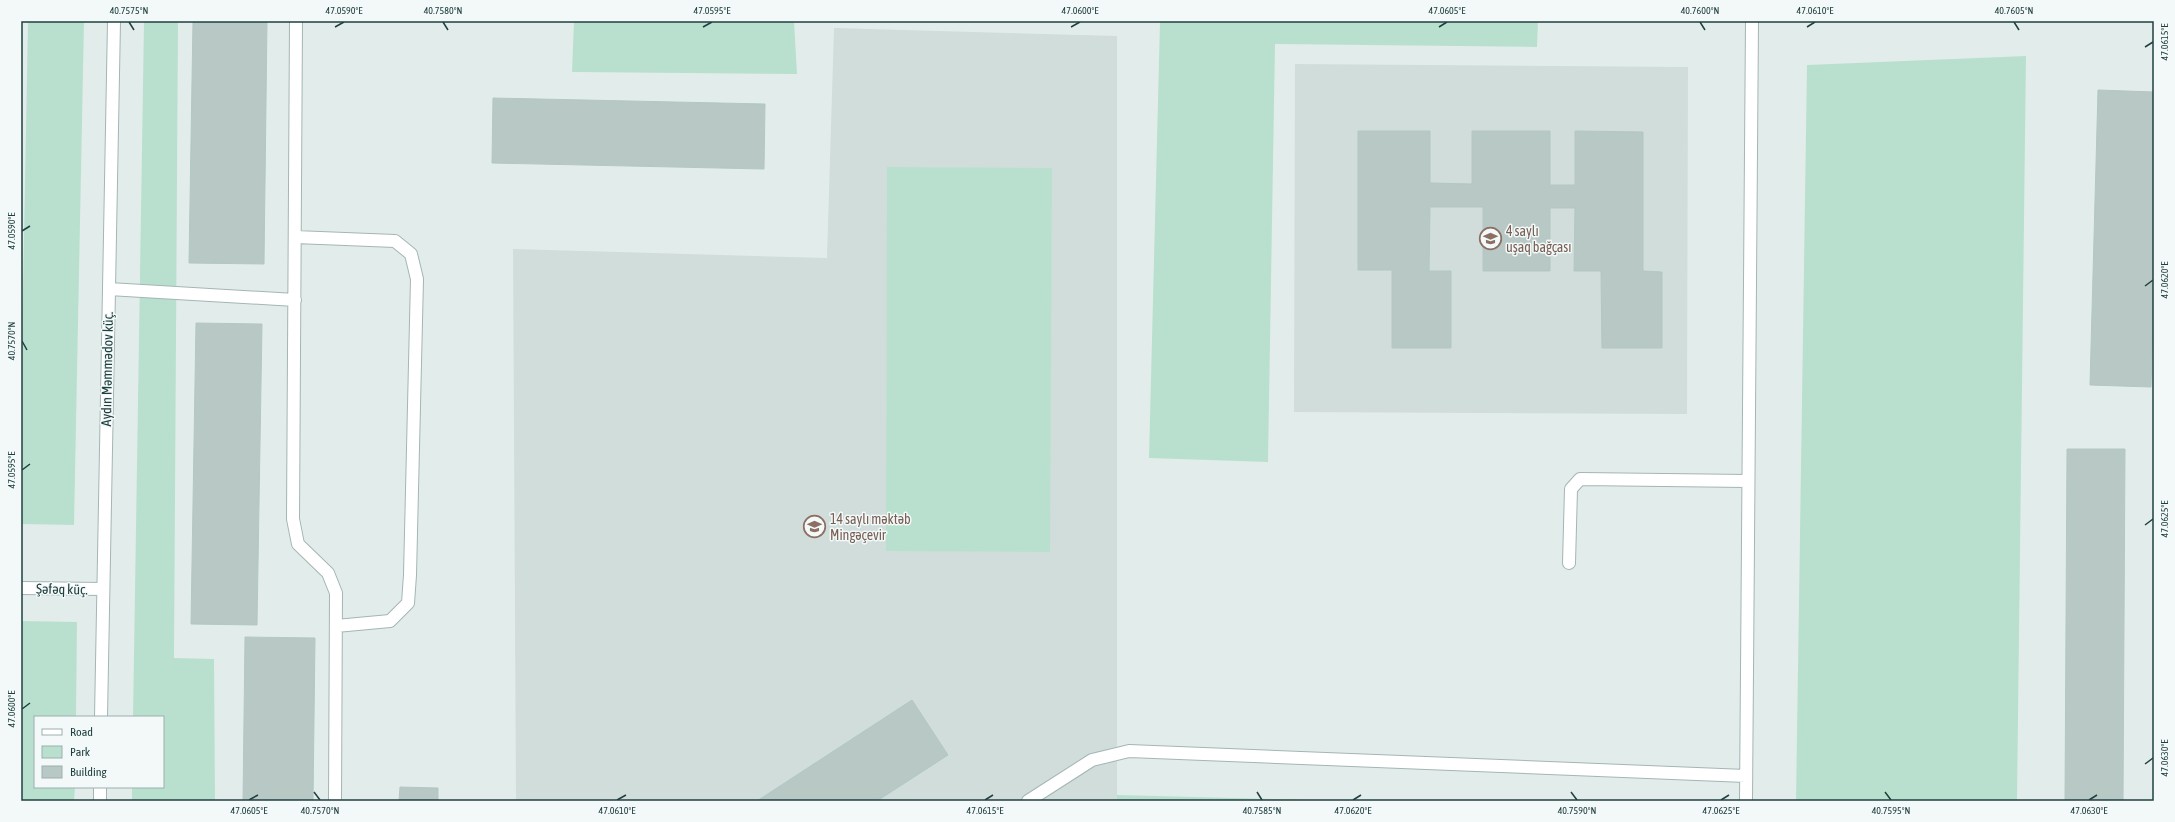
<svg xmlns="http://www.w3.org/2000/svg" width="2175" height="822" font-family="'Asap Condensed',sans-serif">
<style>
.built{fill:#d0dddb}
.green{fill:#b9e0ce}
.building{fill:#b7c8c5;stroke:#b3c7c4}
.lines{fill:none;stroke-linecap:round;stroke-linejoin:round}
.minor-casing{stroke:#a4b5b4;stroke-width:14}
.minor{stroke:#fff;stroke-width:12}
.ticks{fill:none;stroke:#203f3f;stroke-width:1.5}
.labels{text-anchor:middle;stroke-width:3;stroke-linejoin:round;paint-order:stroke}
.education-label{font-size:14px;fill:#785e54;stroke:#f2f9f8;text-anchor:start}
.street-label{font-size:14px;fill:#203f3f;stroke:#f2f9f8}
.neatline{fill:none;stroke:#203f3f;stroke-width:1.5}
.ticks-label{font-size:10px;text-anchor:middle;fill:#203f3f}
</style>
<rect width="100%" height="100%" fill="#e2edeb"/>
<!-- built -->
<path class="built" d="M834 28 1117 36V801H516L513 249 827 258Z
M1295 64 1688 67 1687 414 1294 412Z"/>
<!-- green -->
<path class="green" d="M28 21H84L74 525 21 524V398Z
M144 21H178L174 658 214 659 215 801H132V787H163V717H133Z
M574 21H794L797 74 572 72Z
M1160 21H1538L1537 47 1275 44 1268 462 1149 458Z
M2026 56 2017 801H1796L1807 65Z
M887 167 1052 168 1050 552 886 551Z
M21 621 77 622 76 717H35V787H75L74 801H21Z
M1117 795 1306 800V801H1117Z"/>
<!-- building -->
<path class="building" d="M193 21H267L264 264 189 263Z
M2098 90 2154 92V287L2151 387 2090 385Z
M493 98 765 104 764 169 492 163Z
M1358 131H1430V183L1472 184V131H1550V185H1575V131L1643 132V271L1662 272V348H1602L1601 271H1574L1575 208H1550V271H1483V207H1430L1429 271H1451V348H1392V270H1358Z
M196 323 262 324 257 625 191 624Z
M2067 449H2125L2123 801H2065Z
M245 637 315 638 313 801H243Z
M912 700 948 755 877 801H757Z
M400 787 438 788V801H399Z"/>
<g class="lines">
<defs>
<path id="minor" d="M296 21 293 519 298 544 328 573 336 593 335 801
M295 237 395 241 411 254 417 279 410 575 408 603 390 621 336 626
M109 289 295 300
M1569 563 1571 489 1580 479 1748 481
M21 588 103 589
M101 717 114 21
M100 801V787
M1028 801 1092 760 1129 751 1746 776
M1746 801 1752 21"/>
</defs>
<!-- minor casing -->
<use href="#minor" class="minor-casing"/>
<!-- minor -->
<use href="#minor" class="minor"/>
</g>
<!-- ticks -->
<path class="ticks" d="M129 22 134 30M443 22 448 30M1700 22 1705 30M2014 22 2019 30M335 27 344 22M703 27 712 22M1071 27 1080 22M1439 27 1447 22M1807 27 1815 22M2145 47 2153 42M22 231 30 226M2145 286 2153 280M22 341 27 350M22 470 30 464M2145 525 2153 519M22 709 30 703M2145 764 2153 758M314 792 320 800M1257 792 1262 800M1571 792 1577 800M1885 792 1891 800M249 800 258 795M617 800 626 795M985 800 993 795M1353 800 1361 795M1721 800 1729 795M2089 800 2097 795"/>
<!-- icons -->
<defs>
<symbol id="school-ring" viewBox="-11 -11 22 22"><circle r="9.5" fill="#f2f9f8" stroke="#8d6e63" stroke-width="1.5"/><path d="M0-5L7-2L0 1L-7-2ZM-4 1L0 2.5L4 1V4Q0 6-4 4Z" fill="#8d6e63"/></symbol>
</defs>
<g fill-rule="evenodd">
<use href="#school-ring" x="1478" y="226" width="25" height="25"/>
<use href="#school-ring" x="802" y="514" width="25" height="25"/>
</g>
<g class="labels">
<!-- education labels -->
<g class="education-label">
<text x="1506" y="236">4 saylı<tspan x="1506" dy="16">uşaq bağçası</tspan></text>
<text x="830" y="524">14 saylı məktəb<tspan x="830" dy="16">Mingəçevir</tspan></text>
</g>
<!-- street labels -->
<g class="street-label">
<text transform="translate(107 369) rotate(-89)" y="5">Aydın Məmmədov küç.</text>
<text transform="translate(62 589) rotate(1)" y="5">Şəfəq küç.</text>
</g>
</g>
<!-- border -->
<rect width="2175" height="822" fill="none" stroke="#f2f9f8" stroke-width="44"/>
<!-- legend -->
<rect x="34" y="716" width="130" height="72" fill="#f2f9f8" stroke="#9eafae"/>
<rect x="42" y="729" width="20" height="6" fill="#ffffff" stroke="#9eafae"/>
<text x="70" y="736" font-size="12" fill="#203f3f">Road</text>
<rect x="42" y="746" width="20" height="12" fill="#b9e0ce" stroke="#9eafae"/>
<text x="70" y="756" font-size="12" fill="#203f3f">Park</text>
<rect x="42" y="766" width="20" height="12" fill="#b7c8c5" stroke="#9eafae"/>
<text x="70" y="776" font-size="12" fill="#203f3f">Building</text>
<rect x="22" y="22" width="2131" height="778" class="neatline"/>
<g class="ticks-label">
<text x="129" y="14">40.7575°N</text>
<text x="344" y="14">47.0590°E</text>
<text x="443" y="14">40.7580°N</text>
<text x="712" y="14">47.0595°E</text>
<text x="1080" y="14">47.0600°E</text>
<text x="1447" y="14">47.0605°E</text>
<text x="1700" y="14">40.7600°N</text>
<text x="1815" y="14">47.0610°E</text>
<text x="2014" y="14">40.7605°N</text>
<text transform="translate(2164 42) rotate(-90)" y="4">47.0615°E</text>
<text transform="translate(11 231) rotate(-90)" y="4">47.0590°E</text>
<text transform="translate(2164 280) rotate(-90)" y="4">47.0620°E</text>
<text transform="translate(11 341) rotate(-90)" y="4">40.7570°N</text>
<text transform="translate(11 470) rotate(-90)" y="4">47.0595°E</text>
<text transform="translate(2164 519) rotate(-90)" y="4">47.0625°E</text>
<text transform="translate(11 709) rotate(-90)" y="4">47.0600°E</text>
<text transform="translate(2164 758) rotate(-90)" y="4">47.0630°E</text>
<text x="249" y="814">47.0605°E</text>
<text x="320" y="814">40.7570°N</text>
<text x="617" y="814">47.0610°E</text>
<text x="985" y="814">47.0615°E</text>
<text x="1262" y="814">40.7585°N</text>
<text x="1353" y="814">47.0620°E</text>
<text x="1577" y="814">40.7590°N</text>
<text x="1721" y="814">47.0625°E</text>
<text x="1891" y="814">40.7595°N</text>
<text x="2089" y="814">47.0630°E</text>
</g>
</svg>
